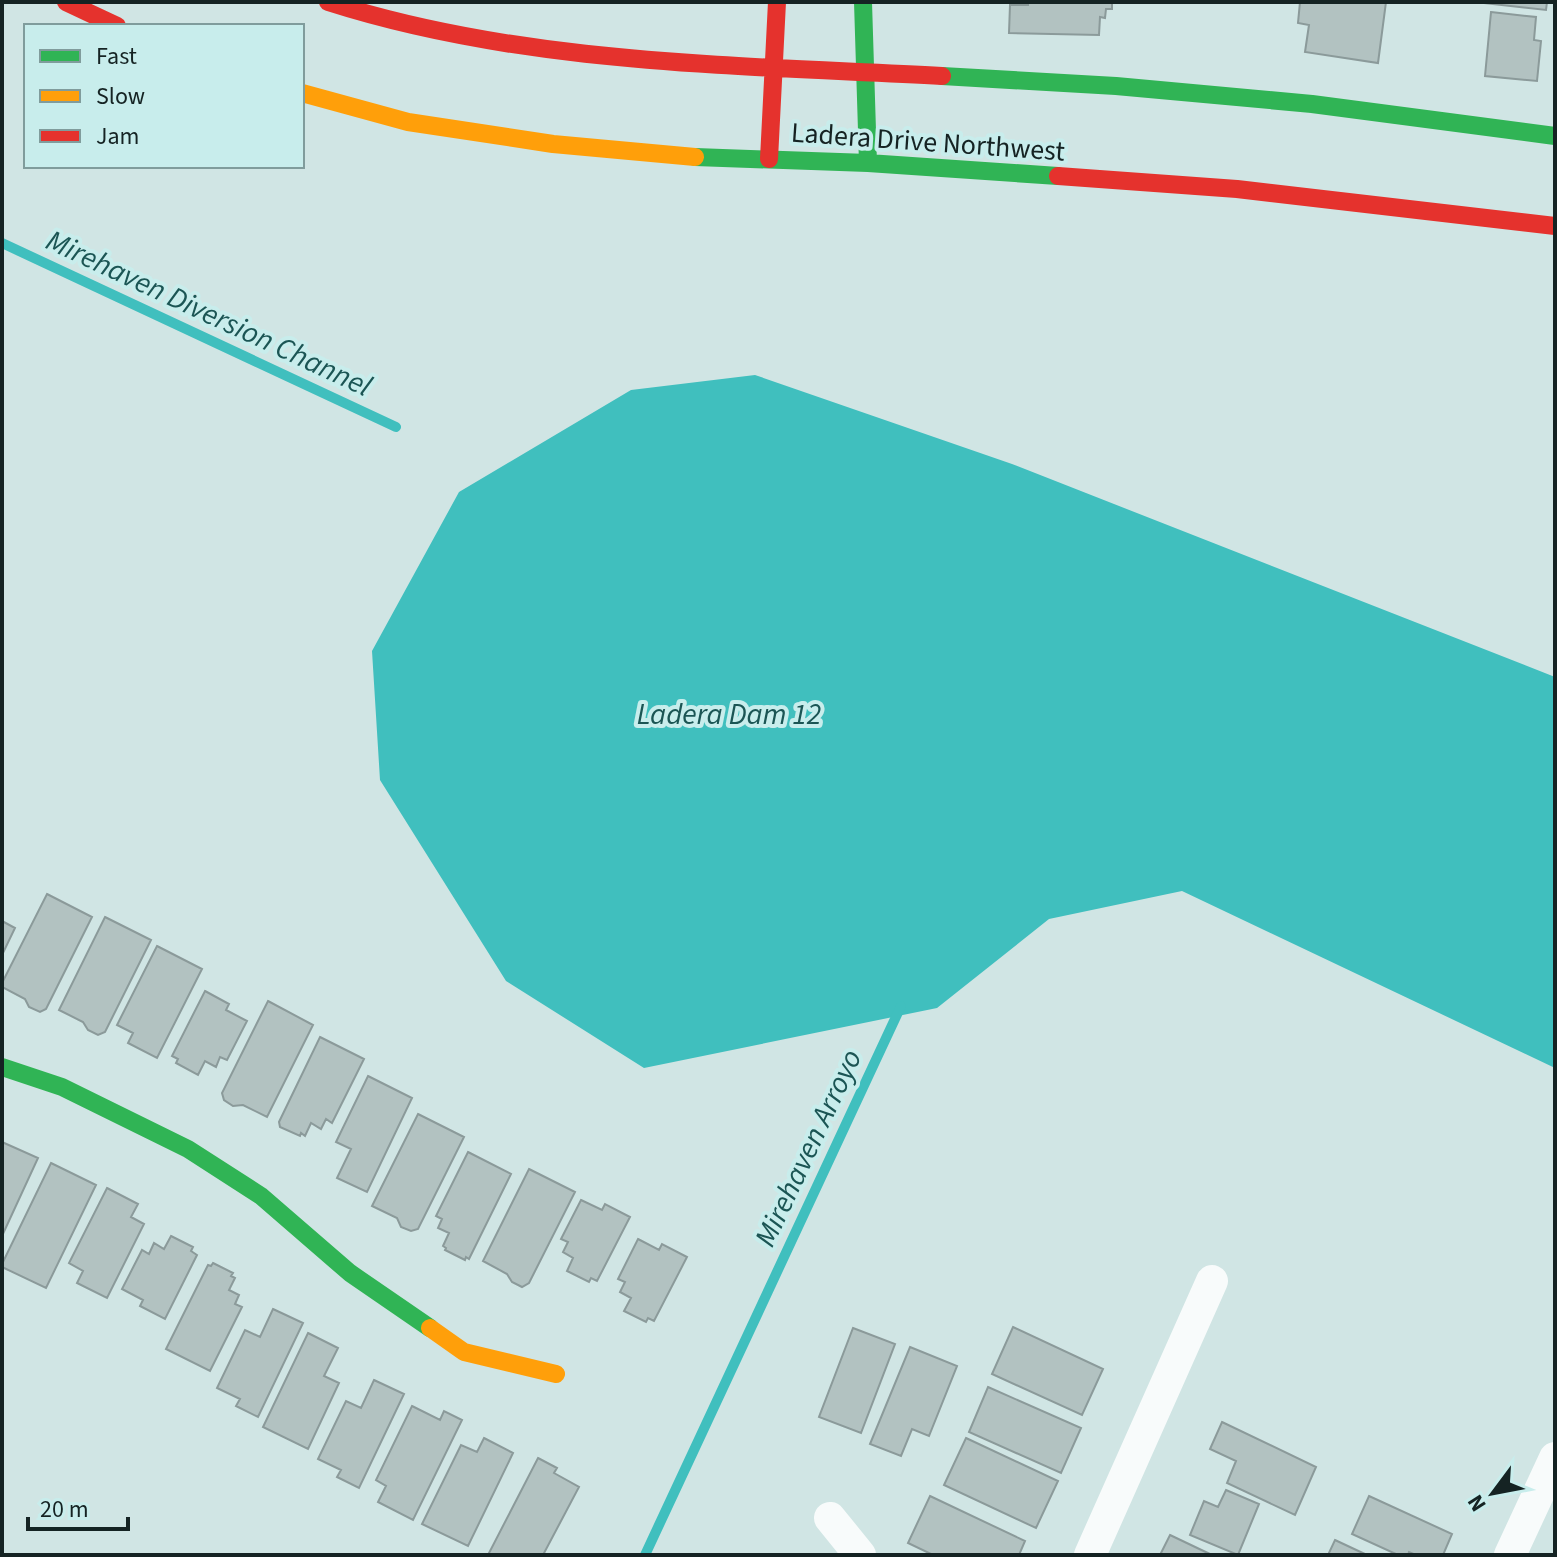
<svg xmlns="http://www.w3.org/2000/svg" width="1557" height="1557" font-family="'Source Sans 3',sans-serif">
<style>
.water{fill:#40bfbe}
.lines{fill:none;stroke-linecap:round;stroke-linejoin:round}
.stream{stroke:#40bfbe;stroke-width:10}
.building{fill:#b2c2c1;stroke:#8b9a9a;stroke-width:2}
.street{stroke:#f8fbfb;stroke-width:32}
.fast{stroke:#30b455;stroke-width:18}
.slow{stroke:#ff9f0a;stroke-width:18}
.jam{stroke:#e5322d;stroke-width:18}
.labels{text-anchor:middle;stroke-width:8;stroke-linejoin:round;paint-order:stroke}
.street-label{font-size:28px;fill:#152323;stroke:#c8edec}
.water-label{font-size:30px;font-style:italic;fill:#1b5554;stroke:#c8edec}
</style>
<rect width="100%" height="100%" fill="#d0e5e4"/>
<!-- water -->
<path class="water" d="M755 375 1012 464 1555 677V1068L1182 891 1049 919 937 1008 644 1068 506 981 380 780 372 651 459 492 631 390Z"/>
<g class="lines">
<!-- stream -->
<path class="stream" d="M2 243 396 427
M645 1555 901 1006"/>
</g>
<!-- building -->
<path class="building" d="M1028 2H1112V9H1106L1105 18 1100 17 1099 35 1009 33 1010 5H1028Z
M1300 2H1386L1378 63 1305 52 1309 25 1298 23Z
M1475 2H1547L1546 10Z
M1491 12 1536 17 1534 40 1541 41 1537 81 1485 76Z
M47 894 92 917 46 1009 40 1012 29 1007 25 999 2 987V983Z
M105 917 151 940 105 1032 98 1035 88 1030 83 1022 59 1010Z
M2 921 15 928 2 955Z
M157 946 202 969 157 1058 128 1043 133 1033 117 1025Z
M205 991 229 1004 226 1010 247 1021 227 1060 220 1057 216 1067 205 1061 198 1075 176 1063 178 1059 172 1056Z
M268 1001 313 1025 267 1117 243 1105 233 1106 224 1100 222 1093Z
M320 1037 364 1059 332 1123 326 1119 321 1129 311 1123 305 1136 301 1133 300 1136 280 1127 279 1122Z
M368 1076 412 1098 367 1192 337 1178 351 1149 336 1142Z
M418 1114 464 1137 418 1229 411 1231 401 1227 397 1218 372 1206Z
M2 1142 38 1158 2 1236Z
M468 1152 511 1174 469 1259 466 1257 465 1260 445 1250 446 1248 443 1246 449 1233 438 1228 442 1219 436 1216Z
M51 1163 96 1185 46 1288 2 1267V1264Z
M529 1169 575 1192 529 1283 522 1287 512 1282 507 1274 483 1261Z
M107 1188 138 1204 131 1217 144 1224 107 1298 77 1283 83 1271 69 1263Z
M581 1200 602 1210 605 1204 630 1217 597 1281 591 1278 589 1282 567 1271 573 1258 563 1252 568 1242 561 1239Z
M171 1236 193 1247 191 1251 197 1255 165 1319 140 1306 143 1300 122 1289 142 1250 149 1254 154 1243 164 1249Z
M638 1239 659 1250 662 1244 687 1257 654 1321 648 1318 646 1322 624 1311 631 1298 620 1292 625 1282 618 1279Z
M213 1263 233 1273 231 1276 235 1278 229 1290 239 1295 235 1304 242 1307 210 1371 166 1349 208 1265 211 1266Z
M273 1309 303 1323 258 1417 236 1406 240 1399 217 1388 245 1330 260 1337Z
M1013 1327 1103 1369 1082 1415 992 1374Z
M853 1328 895 1344 861 1433 819 1417Z
M308 1333 338 1348 324 1376 339 1383 308 1449 263 1427Z
M910 1347 957 1366 929 1436 912 1429 901 1456 870 1444Z
M374 1380 404 1394 359 1488 337 1477 341 1470 318 1459 346 1401 361 1408Z
M988 1387 1081 1428 1061 1473 969 1432Z
M412 1406 440 1420 444 1411 462 1420 413 1520 378 1502 386 1486 376 1480Z
M1222 1422 1316 1467 1295 1515 1227 1483 1236 1461 1210 1449Z
M484 1438 513 1453 468 1546 422 1524 461 1445 477 1452Z
M966 1438 1058 1481 1036 1528 944 1485Z
M538 1458 557 1468 554 1473 579 1487 543 1555H488Z
M1226 1490 1259 1504 1238 1555 1190 1535 1204 1501 1218 1507Z
M930 1496 1025 1541 1019 1555H933L908 1543Z
M1369 1496 1452 1534 1443 1555H1416L1409 1552 1408 1555H1398L1352 1534Z
M1170 1535 1212 1555H1160Z
M1335 1540 1367 1555H1328Z"/>
<g class="lines">
<!-- street -->
<path class="street" d="M830 1518 860 1555
M1090 1555 1212 1281
M1510 1555 1555 1458"/>
<!-- fast -->
<path class="fast" d="M863 2 868 163
M942 76 1116 86 1312 104 1555 136
M695 157 868 163 1058 176
M2 1067 62 1087 188 1149 261 1196 350 1273 430 1328"/>
<!-- slow -->
<path class="slow" d="M302 93 408 122 553 144 695 157
M430 1328 464 1352 556 1374"/>
<!-- jam -->
<path class="jam" d="M66 2 117 26
M328 2C525 65 738 65 942 76
M769 159 777 2
M1058 176 1237 189 1555 226"/>
</g>
<g class="labels">
<!-- street labels -->
<g class="street-label">
<text transform="translate(928 141) rotate(4)" y="10">Ladera Drive Northwest</text>
</g>
<!-- water labels -->
<g class="water-label">
<text transform="translate(209 313) rotate(25)" y="10">Mirehaven Diversion Channel</text>
<text x="729" y="724">Ladera Dam 12</text>
<text transform="translate(808 1148) rotate(-65)" y="10">Mirehaven Arroyo</text>
</g>
</g>
<!-- border -->
<rect width="1557" height="1557" fill="none" stroke="#152323" stroke-width="8"/>
<!-- legend -->
<rect x="24" y="24" width="280" height="144" fill="#c8edec" stroke="#809c9c" stroke-width="2"/>
<rect x="40" y="50" width="40" height="12" fill="#30b455" stroke="#809c9c" stroke-width="2"/>
<text x="96" y="64" font-size="24" fill="#152323">Fast</text>
<rect x="40" y="90" width="40" height="12" fill="#ff9f0a" stroke="#809c9c" stroke-width="2"/>
<text x="96" y="104" font-size="24" fill="#152323">Slow</text>
<rect x="40" y="130" width="40" height="12" fill="#e5322d" stroke="#809c9c" stroke-width="2"/>
<text x="96" y="144" font-size="24" fill="#152323">Jam</text>
<!-- north arrow -->
<g transform="translate(1493 1493) rotate(238)" stroke="#c8edec" stroke-width="6" paint-order="stroke">
<path d="M0-6L14 30L0 20L-14 30Z" fill="#152323"/>
<text y="-12" font-size="22" font-weight="bold" text-anchor="middle" fill="#152323">N</text>
</g>
<!-- scale -->
<path d="M28 1517v12h100v-12" fill="none" stroke="#152323" stroke-width="4"/>
<text x="40" y="1517" font-size="24" fill="#152323" stroke="#c8edec" stroke-width="6" paint-order="stroke">20 m</text>
</svg>
